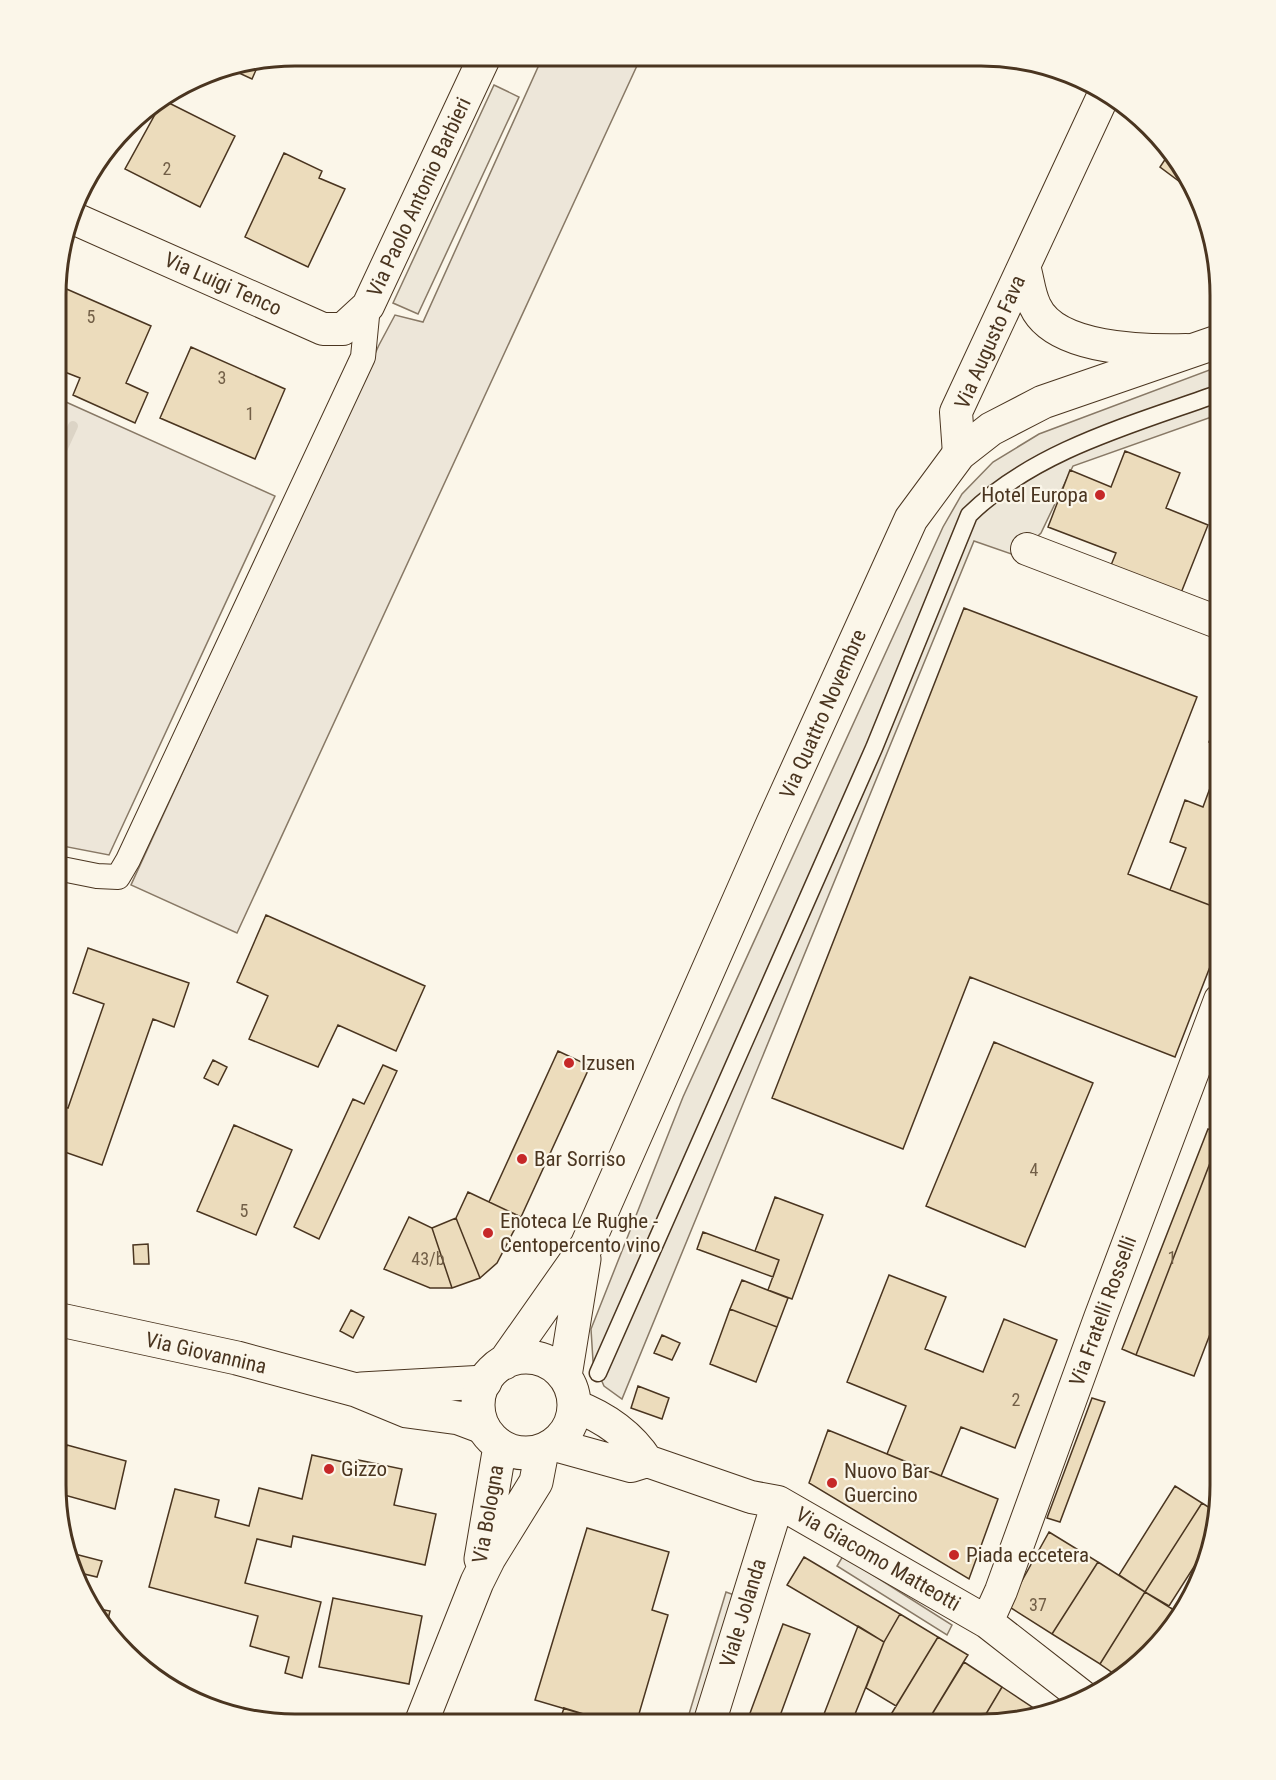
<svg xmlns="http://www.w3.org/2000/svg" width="1276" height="1780" font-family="'Roboto Condensed',sans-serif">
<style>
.green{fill:#ede6d9;stroke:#887966;stroke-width:1.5}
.parking{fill:#ede7d9;stroke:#887966;stroke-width:1.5}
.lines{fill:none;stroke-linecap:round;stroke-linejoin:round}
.stream{stroke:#dcd4c6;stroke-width:10}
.building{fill:#ecdcbc;stroke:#4a3520;stroke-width:1.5}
.service-casing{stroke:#4a3520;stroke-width:19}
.pedestrian-casing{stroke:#4a3520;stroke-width:26}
.minor-casing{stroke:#4a3520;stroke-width:34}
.tertiary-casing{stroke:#4a3520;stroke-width:35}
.secondary-casing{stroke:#4a3520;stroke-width:35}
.service{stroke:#fbf6e9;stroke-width:16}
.pedestrian{stroke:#fbf6e9;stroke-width:24}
.minor{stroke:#fbf6e9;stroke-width:32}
.tertiary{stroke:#fbf6e9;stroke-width:33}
.secondary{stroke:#fbf6e9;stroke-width:33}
.poi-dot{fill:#c62828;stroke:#fbf6e9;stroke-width:2}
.labels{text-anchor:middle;stroke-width:4.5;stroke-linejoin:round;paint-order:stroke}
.number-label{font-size:18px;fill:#725f47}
.street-label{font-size:21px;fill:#4a3520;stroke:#fbf6e9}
.poi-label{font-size:21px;fill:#4a3520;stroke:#fbf6e9;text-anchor:start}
.rim{fill:none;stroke:#4a3520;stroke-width:3}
</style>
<rect width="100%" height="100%" fill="#fbf6e9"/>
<!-- green -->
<path class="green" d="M543 56 641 57 237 933 131 885 379 345 395 315 423 322Z
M57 398 275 496 109 855 57 845Z"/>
<!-- parking -->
<path class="parking" d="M494 85 519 97 418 314 393 303Z
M1220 366V414L1073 466 1041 533 1017 556 974 541 622 1399 604 1386 593 1361 591 1329 683 1097 943 527 962 494 993 462 1039 434Z
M843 1556 952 1625 947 1635 837 1566Z
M726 1592 737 1596 698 1724H686Z"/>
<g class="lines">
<!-- stream -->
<path class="stream" d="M57 461 73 426"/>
</g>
<!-- building -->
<path class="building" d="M260 61 252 79 226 67Z
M163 100 235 136 200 207 125 169Z
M284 153 322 171 319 178 345 189 308 267 245 237Z
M1168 155 1185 175 1180 182 1160 167Z
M62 287 151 326 126 383 148 393 135 423 73 395 80 378 57 369 58 298Z
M191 347 285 389 255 459 160 418Z
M1125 451 1180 473 1166 508 1208 525 1179 598 1109 570 1116 553 1048 527 1070 470 1111 487Z
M964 608 1197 697 1128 874 1220 909V941L1175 1057 970 977 903 1149 772 1098Z
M1220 714V746L1209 742Z
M1220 761V909L1170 890 1186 848 1170 842 1185 800 1203 807Z
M266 915 425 986 396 1051 338 1025 318 1067 249 1039 268 996 237 982Z
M88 948 189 983 174 1027 153 1019 102 1165 56 1149V1104L68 1108 104 1004 73 993Z
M994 1042 1093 1083 1025 1247 926 1206Z
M558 1051 590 1066 521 1217 489 1202Z
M213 1060 227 1067 218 1085 204 1078Z
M383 1065 397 1071 319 1239 294 1227 353 1099 364 1104Z
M1220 1107V1133L1210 1130Z
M234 1125 292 1150 256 1235 197 1211Z
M1208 1129 1220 1133V1137L1136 1355 1122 1349Z
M1220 1137V1308L1194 1376 1136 1355Z
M468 1192 521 1217 497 1263 480 1278 456 1218Z
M775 1197 823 1215 792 1299 768 1290 779 1260 755 1251Z
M409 1217 432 1228 452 1288H430L384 1269Z
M456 1218 480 1278 452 1288 432 1228Z
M703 1232 779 1260 773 1277 697 1249Z
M148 1244 149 1264H134L133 1245Z
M889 1275 946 1297 925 1349 983 1372 1004 1319 1057 1340 1015 1448 961 1427 941 1476 887 1454 906 1406 847 1382Z
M742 1280 788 1298 777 1327 730 1309Z
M730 1309 777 1327 756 1382 710 1364Z
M351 1310 364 1317 353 1338 340 1331Z
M662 1335 680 1343 672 1360 654 1353Z
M638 1386 669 1398 662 1419 631 1408Z
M1092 1398 1105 1402 1060 1522 1047 1518Z
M828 1430 998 1499 969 1579 809 1483Z
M67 1445 126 1461 115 1509 57 1493 56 1466 61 1467Z
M312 1455 357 1465 358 1460 402 1469 394 1505 436 1514 425 1565 293 1536 291 1547 257 1539 245 1583 321 1602 302 1678 285 1673 289 1657 250 1646 258 1616 149 1587 175 1489 219 1500 215 1517 249 1526 259 1488 302 1499Z
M1175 1486 1202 1503 1145 1592 1119 1575Z
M1202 1503 1218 1513 1213 1537 1169 1606 1145 1592Z
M587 1528 669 1552 652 1610 668 1615 636 1724 613 1723 535 1700Z
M1049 1532 1098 1562 1052 1634 1008 1606Z
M71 1553 102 1561 97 1577 76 1572Z
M804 1557 900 1614 884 1642 787 1585Z
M1098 1562 1145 1592 1100 1664 1052 1634Z
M1145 1592 1182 1615 1139 1665 1120 1678 1100 1664Z
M333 1598 422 1616 409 1684 319 1667Z
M94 1608 110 1611 107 1624Z
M900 1614 938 1637 896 1706 866 1688 884 1642Z
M783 1624 810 1634 777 1724H746Z
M858 1626 884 1642 851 1724 824 1714Z
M938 1637 968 1655 966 1658 926 1724H893L887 1721Z
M964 1662 1002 1687 980 1724H926Z
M1002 1687 1038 1711 980 1724Z
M564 1708 613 1723H559Z"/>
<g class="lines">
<defs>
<path id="service" d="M598 1373 874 748 969 515C1035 450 1134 424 1220 393"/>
<path id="pedestrian" d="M57 868 97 876 118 877 128 860 363 357 368 306"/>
<path id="minor" d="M73 218 323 329H343L368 306 485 56
M1024 266C1028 279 1029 294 1035 306 1055 350 1145 351 1186 350
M959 454 956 412 1105 92
M1027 549 1220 623
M575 1406C604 1417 630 1435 647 1461
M555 1445 631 1466 647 1461 751 1497 778 1502 987 1622 1087 1700
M987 1622 1001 1591 1100 1318 1220 1000
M709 1724 778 1502"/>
<path id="tertiary" d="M56 1319 237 1358 356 1390 407 1411 459 1418 483 1427
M361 1389 485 1382"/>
<path id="secondary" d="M478 1405a48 48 0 1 1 96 0a48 48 0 1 1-96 0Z
M504 1363 587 1245 773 823 911 519 959 454 991 429 1043 402 1220 341
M565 1376 584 1259
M481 1559 500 1446
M421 1723 477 1582 489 1558 536 1482 542 1451"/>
</defs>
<!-- service casing -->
<use href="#service" class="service-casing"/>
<!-- pedestrian casing -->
<use href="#pedestrian" class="pedestrian-casing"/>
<!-- minor casing -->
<use href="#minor" class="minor-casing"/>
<!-- tertiary casing -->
<use href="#tertiary" class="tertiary-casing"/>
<!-- secondary casing -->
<use href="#secondary" class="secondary-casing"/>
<!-- service -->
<use href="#service" class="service"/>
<!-- pedestrian -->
<use href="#pedestrian" class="pedestrian"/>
<!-- minor -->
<use href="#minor" class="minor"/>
<!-- tertiary -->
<use href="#tertiary" class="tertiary"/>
<!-- secondary -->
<use href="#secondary" class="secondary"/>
</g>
<!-- markers -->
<g class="poi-dot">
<circle cx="1100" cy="495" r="6"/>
<circle cx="569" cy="1063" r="6"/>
<circle cx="522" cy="1159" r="6"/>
<circle cx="488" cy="1233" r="6"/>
<circle cx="329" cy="1469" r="6"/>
<circle cx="832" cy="1483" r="6"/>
<circle cx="954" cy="1555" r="6"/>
</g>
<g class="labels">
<!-- number labels -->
<g class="number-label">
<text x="167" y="175">2</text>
<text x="91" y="323">5</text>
<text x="222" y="384">3</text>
<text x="250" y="420">1</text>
<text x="1034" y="1176">4</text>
<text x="244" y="1217">5</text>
<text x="1172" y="1264">1</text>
<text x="428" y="1265">43/b</text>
<text x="1016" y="1406">2</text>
<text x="1038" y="1611">37</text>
</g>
<!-- street labels -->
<g class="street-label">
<text transform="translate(419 197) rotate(-65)" y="7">Via Paolo Antonio Barbieri</text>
<text transform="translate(223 284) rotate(24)" y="7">Via Luigi Tenco</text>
<text transform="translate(990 342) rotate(-66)" y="7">Via Augusto Fava</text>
<text transform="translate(823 714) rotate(-66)" y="7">Via Quattro Novembre</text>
<text transform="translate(1103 1311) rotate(-70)" y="7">Via Fratelli Rosselli</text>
<text transform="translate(206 1353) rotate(13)" y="7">Via Giovannina</text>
<text transform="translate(488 1514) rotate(-80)" y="7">Via Bologna</text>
<text transform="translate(878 1559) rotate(30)" y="7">Via Giacomo Matteotti</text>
<text transform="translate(743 1613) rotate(-73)" y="7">Viale Jolanda</text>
</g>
<!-- poi labels -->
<g class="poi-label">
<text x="1088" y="502" text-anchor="end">Hotel Europa</text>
<text x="581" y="1070">Izusen</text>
<text x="534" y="1166">Bar Sorriso</text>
<text x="500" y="1228">Enoteca Le Rughe -<tspan x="500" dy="24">Centopercento vino</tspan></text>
<text x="341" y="1476">Gizzo</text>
<text x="844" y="1478">Nuovo Bar<tspan x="844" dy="24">Guercino</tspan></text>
<text x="966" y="1562">Piada eccetera</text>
</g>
</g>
<!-- crop -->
<path d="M0 0H1276V1780H0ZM295 66H981A229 229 0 0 1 1210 295V1485A229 229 0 0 1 981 1714H295A229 229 0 0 1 66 1485V295A229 229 0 0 1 295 66Z" fill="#fbf6e9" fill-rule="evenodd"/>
<path class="rim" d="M295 66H981A229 229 0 0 1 1210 295V1485A229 229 0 0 1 981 1714H295A229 229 0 0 1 66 1485V295A229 229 0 0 1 295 66Z"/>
</svg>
